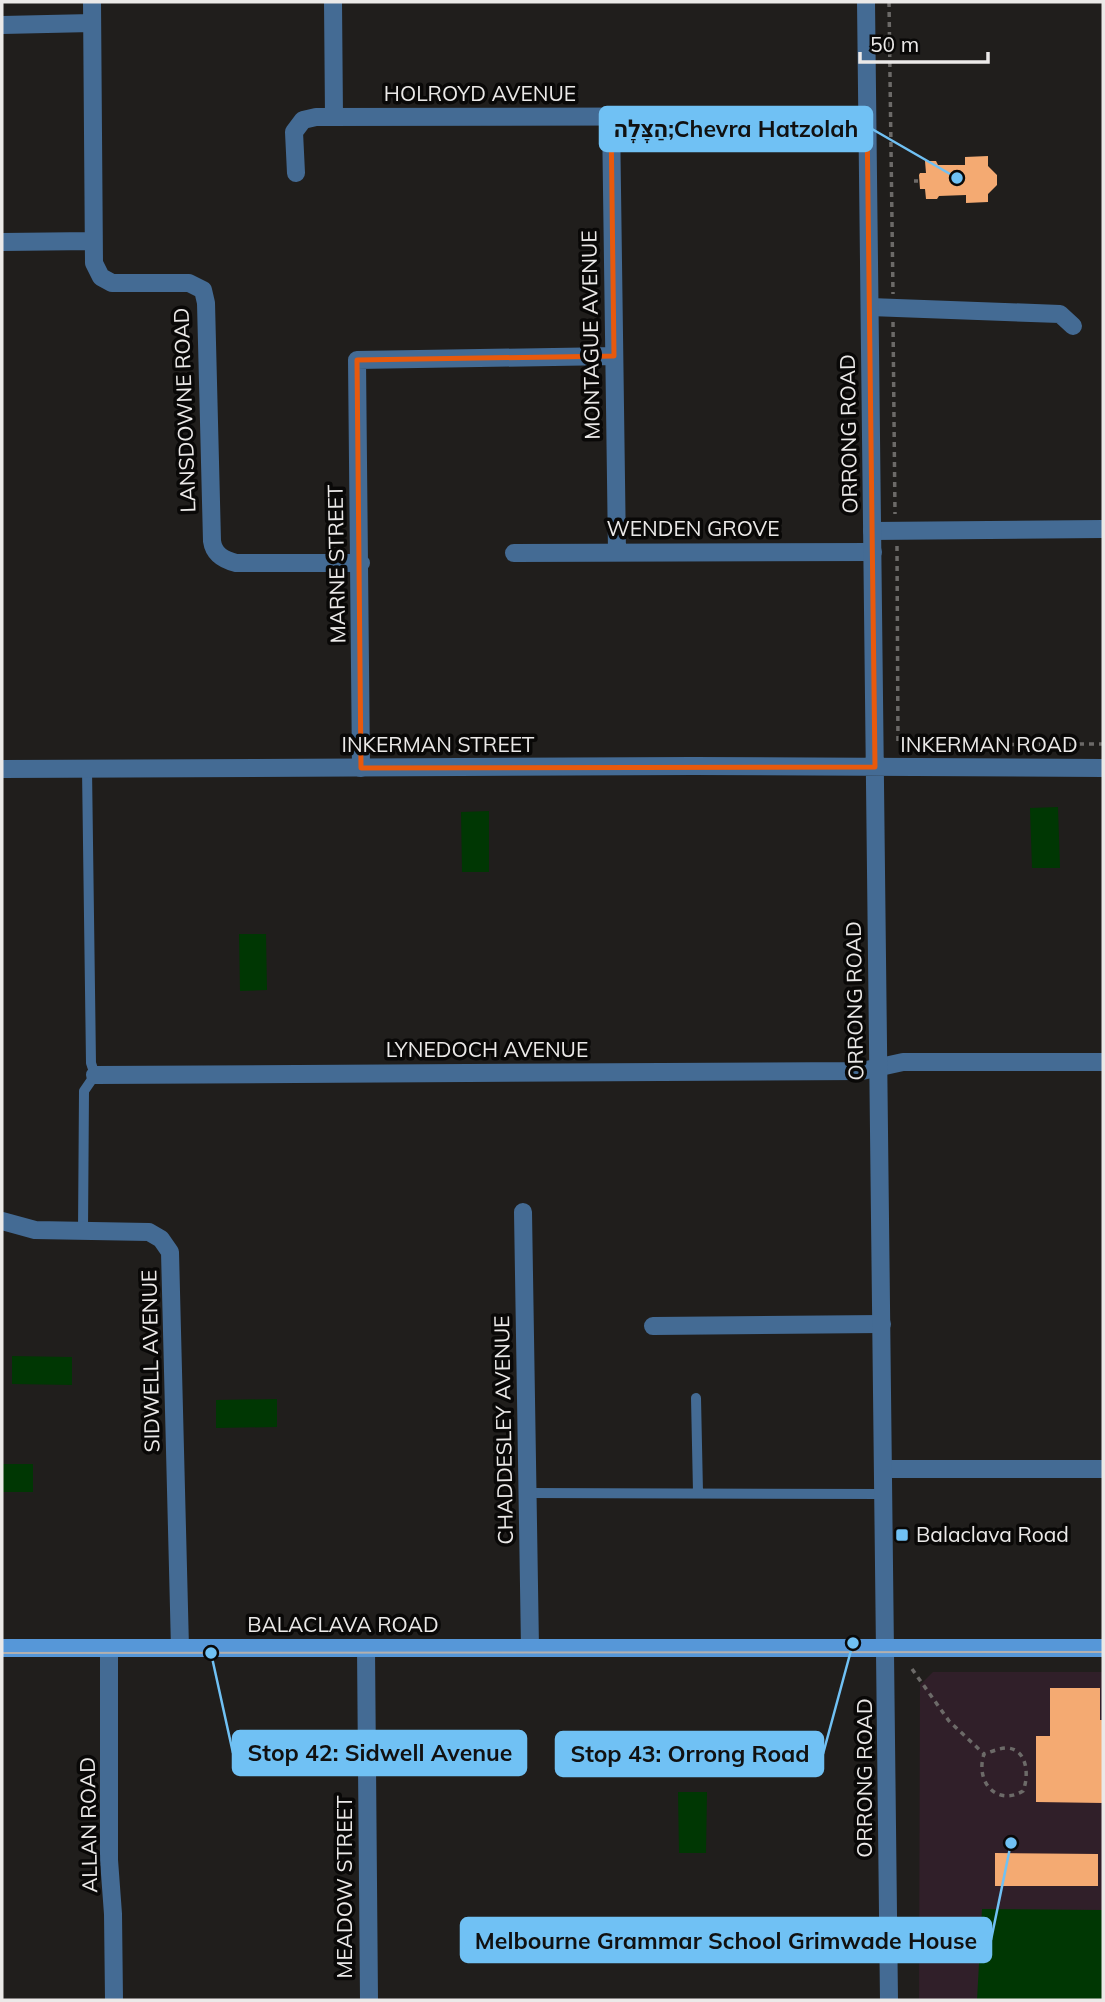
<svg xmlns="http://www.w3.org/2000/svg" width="1105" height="2002" font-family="Mulish,Heebo,sans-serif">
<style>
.education{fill:#301f29}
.green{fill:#003703}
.building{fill:#f4aa72}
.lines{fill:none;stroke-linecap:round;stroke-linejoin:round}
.path{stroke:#6c6a68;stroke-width:3.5;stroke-dasharray:5 5;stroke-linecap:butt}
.service{stroke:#446b94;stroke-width:10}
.minor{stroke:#446b94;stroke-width:18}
.tertiary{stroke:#446b94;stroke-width:18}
.secondary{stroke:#5697d8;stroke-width:18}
.tram{stroke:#b2b0af;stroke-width:2}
.marked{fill:none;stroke:#e8590c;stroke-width:5;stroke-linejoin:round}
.poi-dot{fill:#70c1f4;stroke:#090807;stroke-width:2.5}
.labels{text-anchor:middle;stroke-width:7;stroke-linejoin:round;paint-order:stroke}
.street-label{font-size:21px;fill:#ebe9e8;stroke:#090807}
.poi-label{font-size:21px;fill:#ebe9e8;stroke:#090807;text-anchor:start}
.leader{fill:none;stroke:#70c1f4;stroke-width:2.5}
.callout-dot{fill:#70c1f4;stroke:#090807;stroke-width:2.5}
.callout{fill:#70c1f4;stroke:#70c1f4;stroke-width:2.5}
.callout-label{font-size:23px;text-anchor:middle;font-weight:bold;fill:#111}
</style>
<rect width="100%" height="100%" fill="#201e1c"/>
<!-- education -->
<path class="education" d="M933 1672H1103V2000H919L920 1685Z"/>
<!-- green -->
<path class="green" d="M1058 807 1060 868H1032L1030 808Z
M489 811V872H462L461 812Z
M239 934H266L267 990 240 991Z
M12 1356 72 1357V1385L12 1384Z
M277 1399V1427L216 1428V1400Z
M2 1464H33V1492H2Z
M678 1792H707L706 1853H679Z
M982 1909 1103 1910V2000H977Z"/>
<!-- building -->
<path class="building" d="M988 156V166L997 175V185L988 194V202L966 203V195L939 196 937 199H926L925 189H920L919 175 920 173H926L925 161H936L938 165H965V157Z
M1050 1688H1100V1720H1103V1803L1036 1802V1736H1050Z
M995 1853 1098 1854V1886H995Z"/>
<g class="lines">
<!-- path -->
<path class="path" d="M889 2 893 294
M914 181H918
M893 322 895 514
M897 546 898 745 1103 744
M912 1669 949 1721 984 1754C975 1781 996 1807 1023 1791 1029 1777 1028 1749 1007 1748 999 1748 991 1752 984 1754"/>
<!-- service -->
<path class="service" d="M83 1230 84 1091 95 1075 91 1063 87 769
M696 1398 698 1492
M528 1493 884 1494"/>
<!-- minor -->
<path class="minor" d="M92 2 94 263 101 277 112 283H189L203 290 206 303 212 541C214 555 224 560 236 563H361
M333 2 334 117
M2 25 92 23
M611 117 617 552
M296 173 294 132 303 120 316 117 867 116
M2 242 93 241
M870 307 1060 314 1073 326
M872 531 1103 529
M514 553 873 552
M361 768 357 360 614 356
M95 1075 862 1071 903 1062H1103
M523 1212 530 1648
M2 1221 35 1230 149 1232 161 1239 170 1252 180 1648
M653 1326 882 1324
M884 1469H1103
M109 1648V1860L113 1914 114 2000
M366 1648 369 2000"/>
<!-- tertiary -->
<path class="tertiary" d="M866 2 889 2000
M2 769 693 766 1103 768"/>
<!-- secondary -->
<path class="secondary" d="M2 1648H1103"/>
<!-- tram -->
<path class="tram" d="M2 1653 1103 1652"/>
</g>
<!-- marked area -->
<path class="marked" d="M867 116 875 767 361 768 357 360 614 356 611 117Z"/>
<!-- markers -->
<rect class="poi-dot" x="895" y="1528" width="14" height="14" rx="3.5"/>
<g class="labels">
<!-- street labels -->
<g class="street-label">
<text x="480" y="101">HOLROYD AVENUE</text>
<text transform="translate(591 335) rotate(-91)" y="7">MONTAGUE AVENUE</text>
<text transform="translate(185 410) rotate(-92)" y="7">LANSDOWNE ROAD</text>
<text transform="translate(849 434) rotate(-91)" y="7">ORRONG ROAD</text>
<text x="693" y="536">WENDEN GROVE</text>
<text transform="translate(337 564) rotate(-91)" y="7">MARNE STREET</text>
<text x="438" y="752">INKERMAN STREET</text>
<text x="989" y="752">INKERMAN ROAD</text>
<text transform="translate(855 1001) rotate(-91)" y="7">ORRONG ROAD</text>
<text x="487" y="1057">LYNEDOCH AVENUE</text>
<text transform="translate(151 1361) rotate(-91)" y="7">SIDWELL AVENUE</text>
<text transform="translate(504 1430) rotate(-91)" y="7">CHADDESLEY AVENUE</text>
<text x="343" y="1632">BALACLAVA ROAD</text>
<text transform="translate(865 1778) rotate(-90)" y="7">ORRONG ROAD</text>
<text transform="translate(89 1825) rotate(-91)" y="7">ALLAN ROAD</text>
<text transform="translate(345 1887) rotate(-90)" y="7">MEADOW STREET</text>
</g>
<!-- poi labels -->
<g class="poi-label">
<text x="916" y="1542">Balaclava Road</text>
</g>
</g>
<!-- callouts -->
<path class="leader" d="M957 178L872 129M211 1653L233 1753M853 1643L823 1754M1011 1843L991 1940"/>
<g class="callout-dot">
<circle cx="957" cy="178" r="7"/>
<circle cx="211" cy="1653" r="7"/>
<circle cx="853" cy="1643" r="7"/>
<circle cx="1011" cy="1843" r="7"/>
</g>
<g class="callout">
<rect x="600" y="107" width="272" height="44" rx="7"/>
<rect x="233" y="1731" width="293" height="44" rx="7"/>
<rect x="556" y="1732" width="267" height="44" rx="7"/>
<rect x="461" y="1918" width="530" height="44" rx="7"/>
</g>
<g class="callout-label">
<text x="736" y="137">הַצָּלָה;Chevra Hatzolah</text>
<text x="380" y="1761">Stop 42: Sidwell Avenue</text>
<text x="690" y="1762">Stop 43: Orrong Road</text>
<text x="726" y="1949">Melbourne Grammar School Grimwade House</text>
</g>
<!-- border -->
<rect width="1105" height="2002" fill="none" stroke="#ebe9e8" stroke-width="7"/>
<!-- scale -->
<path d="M860 52v10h128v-10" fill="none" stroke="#ebe9e8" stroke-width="3.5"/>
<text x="870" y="52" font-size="21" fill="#ebe9e8" stroke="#090807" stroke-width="5" paint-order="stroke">50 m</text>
</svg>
